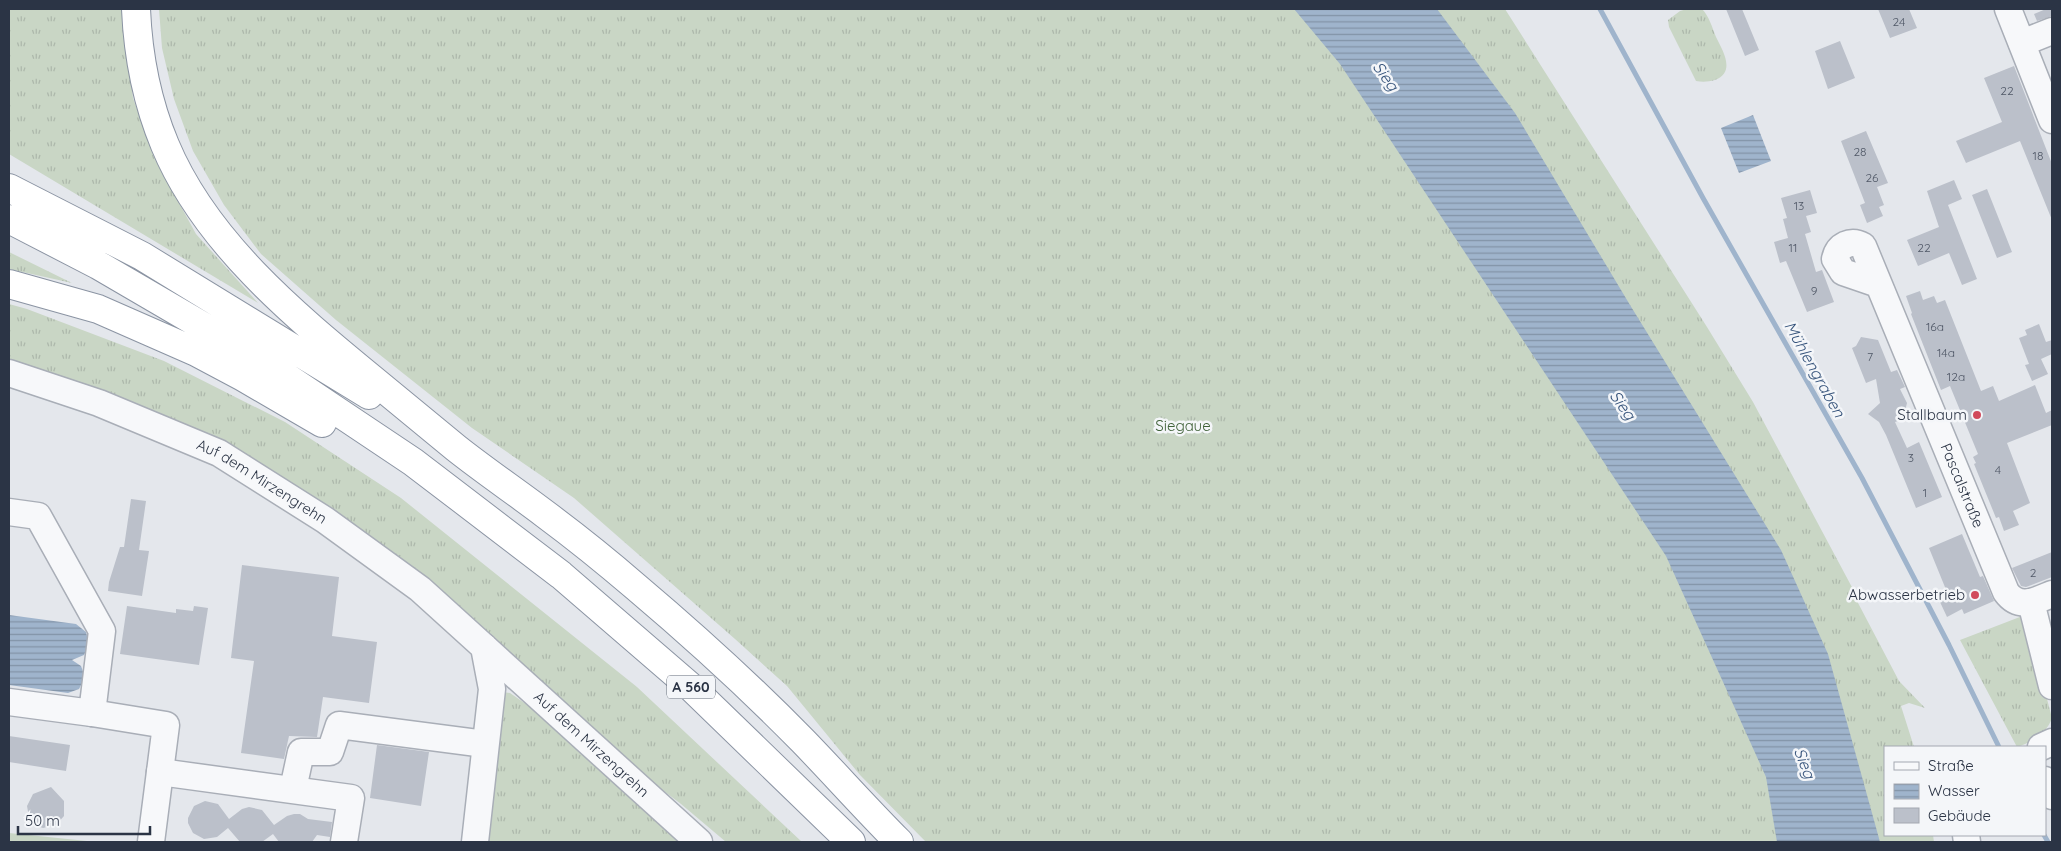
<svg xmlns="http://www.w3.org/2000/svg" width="2061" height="851" font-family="Quicksand,sans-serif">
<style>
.grass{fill:url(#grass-tufts)}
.water{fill:url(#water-rules)}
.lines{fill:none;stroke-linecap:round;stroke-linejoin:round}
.stream{stroke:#9fb4cc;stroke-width:5}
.building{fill:#bbc0ca}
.minor-casing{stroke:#a9aeb7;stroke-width:29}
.highway-casing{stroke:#8b94a3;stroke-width:30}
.minor{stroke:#f7f8fa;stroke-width:26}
.highway{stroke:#fff;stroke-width:28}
.poi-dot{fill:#d1495b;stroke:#f4f6f9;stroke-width:2}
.labels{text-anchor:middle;stroke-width:5;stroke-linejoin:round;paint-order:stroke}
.number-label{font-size:12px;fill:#4f5766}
.shield{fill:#f4f6f9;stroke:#676e7b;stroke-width:1}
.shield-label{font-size:14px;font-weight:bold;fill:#2b3445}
.poi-label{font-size:15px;fill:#2b3445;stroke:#f4f6f9;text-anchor:end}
.park-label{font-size:15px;fill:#3f6138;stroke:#f4f6f9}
.street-label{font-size:15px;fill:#2b3445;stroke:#f4f6f9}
.water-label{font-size:16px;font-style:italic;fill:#34527a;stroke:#f4f6f9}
</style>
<defs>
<pattern id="grass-tufts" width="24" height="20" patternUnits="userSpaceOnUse" patternTransform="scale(1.25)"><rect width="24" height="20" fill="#c9d6c5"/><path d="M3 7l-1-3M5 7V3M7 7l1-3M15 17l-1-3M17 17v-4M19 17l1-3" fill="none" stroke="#adb8ab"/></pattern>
<pattern id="water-rules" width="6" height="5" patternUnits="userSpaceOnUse" patternTransform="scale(1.25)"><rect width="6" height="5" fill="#9fb4cc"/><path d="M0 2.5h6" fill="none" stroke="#8293a7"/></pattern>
</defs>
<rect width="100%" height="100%" fill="#e4e7ec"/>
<!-- grass -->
<path class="grass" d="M9 9H122L133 98 154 157 196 234 258 303 9 154Z
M159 9H1505L1707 327 1753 402 1854 591 1857 601 1899 681 1925 708 1909 703 1901 706 1914 747H1885V835H1933L1934 842H926L860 775 787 686 735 639 574 498 472 428 336 320 261 254 224 205 193 151 174 99 162 48Z
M1687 9H1702C1709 16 1712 27 1716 37 1723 51 1736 72 1715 80 1708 82 1702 82 1696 81L1669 27 1668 20 1680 11Z
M9 252 72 283 9 269Z
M9 304 27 309 164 361 285 422 401 498 637 687 802 842H726L681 804 616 755 337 517 9 362Z
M2025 615 2052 718C2047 733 2032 742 2017 747L1960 640Z
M502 692 510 693 539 713 687 842H487Z
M9 833 87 841V842H9Z"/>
<!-- water -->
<path class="water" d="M1294 9H1437L1515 113 1630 305 1781 550 1828 654 1880 842H1777L1766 777 1666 556 1340 64Z
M1753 115 1771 161 1739 173 1721 128Z
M9 615 76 624 86 632 89 644 84 655 72 660 81 666 85 677 79 689 68 693 9 685Z"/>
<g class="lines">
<!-- stream -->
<path class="stream" d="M1600 9 1703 198 1862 478 1949 645 1999 747
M2044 835 2048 842"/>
</g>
<!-- building -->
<path class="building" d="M1726 9H1742L1759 50 1745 56Z
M1878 9H1909L1917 28 1890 38Z
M2046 9H2052V16L2037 21 2034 14Z
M1840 41 1855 78 1828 89 1815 51Z
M2014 66 2052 164V220L2020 141 1966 163 1956 141 2002 122 1984 78Z
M1866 131 1888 183 1877 187 1884 205 1879 207 1883 216 1867 223 1860 205 1865 203 1841 141Z
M1954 180 1962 199 1948 205 1977 279 1962 285 1949 253 1918 266 1907 240 1939 227 1927 191Z
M1987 189 2012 252 1997 258 1972 195Z
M1810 190 1817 213 1806 216 1811 232 1805 234 1816 272 1822 270 1834 302 1807 312 1786 261 1780 263 1774 242 1788 238 1783 219 1787 218 1781 198Z
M1920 291 1923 300 1934 296 1937 303 1945 300 1981 391 1993 386 1999 401 2035 385 2046 413 2052 410V425L2007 443 2030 503 2013 511 2019 525 2004 531 1999 517 1996 518 1974 464 1976 463 1973 457 1978 454 1950 386 1941 390 1911 314 1912 313 1906 296Z
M2039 324 2046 342 2052 340V354L2041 359 2048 374 2032 381 2025 365 2029 364 2019 338 2027 335 2025 330Z
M1861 337 1878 340 1891 372 1897 370 1905 387 1900 389 1907 403 1903 419 1895 422 1907 448 1919 442 1942 497 1916 508 1886 435 1879 422 1868 414 1880 403 1876 379 1866 383 1852 348 1856 346Z
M131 499 146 501 139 550 149 551 142 596 108 591 109 582 120 547H124Z
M1962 534 1980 577 1983 576 1994 601 1964 614 1962 609 1947 617 1940 602 1949 597 1929 548Z
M2052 552V577L2026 587 2021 586 2012 568Z
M242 565 339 577 332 636 377 642 369 703 323 697 317 737 289 736 284 759 241 753 254 661 231 658Z
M127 606 176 613V609L193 611 194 606 208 608 199 665 120 654Z
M9 736 70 745 66 771 9 762Z
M377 745 429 752 421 806 370 798Z
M51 787 64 801V816L56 825 43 828 37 826 29 817 27 806 33 794Z
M205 801 218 804 229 819 242 809 249 807 262 810 274 825 287 816 294 814H300L308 819 332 822 330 837 317 835 312 842H279L273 834 262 842H240L228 828 217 837 204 839 193 833 188 823V818L194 806Z"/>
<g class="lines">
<defs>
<g id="minor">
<path d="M2008 9 2052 120"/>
<path d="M2022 43 2052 31"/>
<path id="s1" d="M1878 284 1843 272 1835 259C1838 245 1851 239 1863 246L2006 592C2019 610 2035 601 2052 594"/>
<path id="s2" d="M9 373 99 403 219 453 325 520 420 589 484 647 492 689 475 842"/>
<path d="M9 512 38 516 102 631 92 713 9 702"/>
<path d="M2031 602 2052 686"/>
<path id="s3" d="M484 647 699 842"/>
<path d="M92 713 166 725 151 842"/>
<path d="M2041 747 2052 742"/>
<path d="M160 772 351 798 344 842"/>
<path d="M2045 780 2052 796"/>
<path d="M293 789 301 752H330L339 725 485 744"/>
<path d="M1966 835 1967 842"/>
</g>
<path id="highway" d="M136 9C138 55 147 102 165 145 205 241 292 313 371 378 399 401 428 425 456 448 485 471 516 492 545 514 576 537 607 562 636 587 694 636 750 687 803 741 835 774 866 809 899 842
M9 188 142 256 369 395
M9 219 98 265 259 359 413 462 561 575 692 688 851 842
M9 284 98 309 196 352 243 377 322 423"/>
</defs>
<!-- minor casing -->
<use href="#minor" class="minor-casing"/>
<!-- highway casing -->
<use href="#highway" class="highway-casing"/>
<!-- minor -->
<use href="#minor" class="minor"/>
<!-- highway -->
<use href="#highway" class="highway"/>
</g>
<!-- markers -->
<g class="poi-dot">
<circle cx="1977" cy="415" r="5"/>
<circle cx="1975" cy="595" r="5"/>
</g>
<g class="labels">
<!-- number labels -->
<g class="number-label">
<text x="1899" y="26">24</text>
<text x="2007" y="95">22</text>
<text x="1860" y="156">28</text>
<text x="2038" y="160">18</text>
<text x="1872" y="182">26</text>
<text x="1799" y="210">13</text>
<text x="1793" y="252">11</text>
<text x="1924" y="252">22</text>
<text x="1814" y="295">9</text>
<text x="1935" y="331">16a</text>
<text x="1946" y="357">14a</text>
<text x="1870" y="361">7</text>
<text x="1956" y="381">12a</text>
<text x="1911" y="462">3</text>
<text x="1998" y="474">4</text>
<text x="1925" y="497">1</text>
<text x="2033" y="577">2</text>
</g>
<!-- shield labels -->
<rect class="shield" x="667" y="675.5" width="48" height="23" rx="4"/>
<g class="shield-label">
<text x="691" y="692">A 560</text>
</g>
<!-- poi labels -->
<g class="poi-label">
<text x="1967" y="420">Stallbaum</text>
<text x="1965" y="600">Abwasserbetrieb</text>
</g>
<!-- park labels -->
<g class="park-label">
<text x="1183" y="431">Siegaue</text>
</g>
<!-- street labels -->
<g class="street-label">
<text dy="5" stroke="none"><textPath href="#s2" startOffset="276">Auf dem Mirzengrehn</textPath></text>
<text dy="5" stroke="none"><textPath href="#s1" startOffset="348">Pascalstraße</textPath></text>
<text dy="5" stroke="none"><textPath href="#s3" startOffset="145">Auf dem Mirzengrehn</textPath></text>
</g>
<!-- water labels -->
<g class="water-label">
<text transform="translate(1386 76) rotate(54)" y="6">Sieg</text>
<text transform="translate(1815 369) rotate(61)" y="6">Mühlengraben</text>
<text transform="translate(1623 405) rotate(54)" y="6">Sieg</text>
<text transform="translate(1805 763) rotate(69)" y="6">Sieg</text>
</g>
</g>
<!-- border -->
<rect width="2061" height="851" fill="none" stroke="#2b3445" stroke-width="20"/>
<!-- legend -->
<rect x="1884" y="746" width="162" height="90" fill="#f4f6f9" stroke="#a4a8b1"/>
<rect x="1894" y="762" width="25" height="8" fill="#f7f8fa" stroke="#a4a8b1"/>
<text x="1928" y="771" font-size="15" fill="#2b3445">Straße</text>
<rect x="1894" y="784" width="25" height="15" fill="url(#water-rules)" stroke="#a4a8b1"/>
<text x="1928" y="796" font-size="15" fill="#2b3445">Wasser</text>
<rect x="1894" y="808" width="25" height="15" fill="#bbc0ca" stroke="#a4a8b1"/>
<text x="1928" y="821" font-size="15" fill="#2b3445">Gebäude</text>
<!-- scale -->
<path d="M18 826v8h132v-8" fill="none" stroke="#2b3445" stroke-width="2.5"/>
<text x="25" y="826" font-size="15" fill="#2b3445" stroke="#f4f6f9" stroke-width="4" paint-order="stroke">50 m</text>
</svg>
